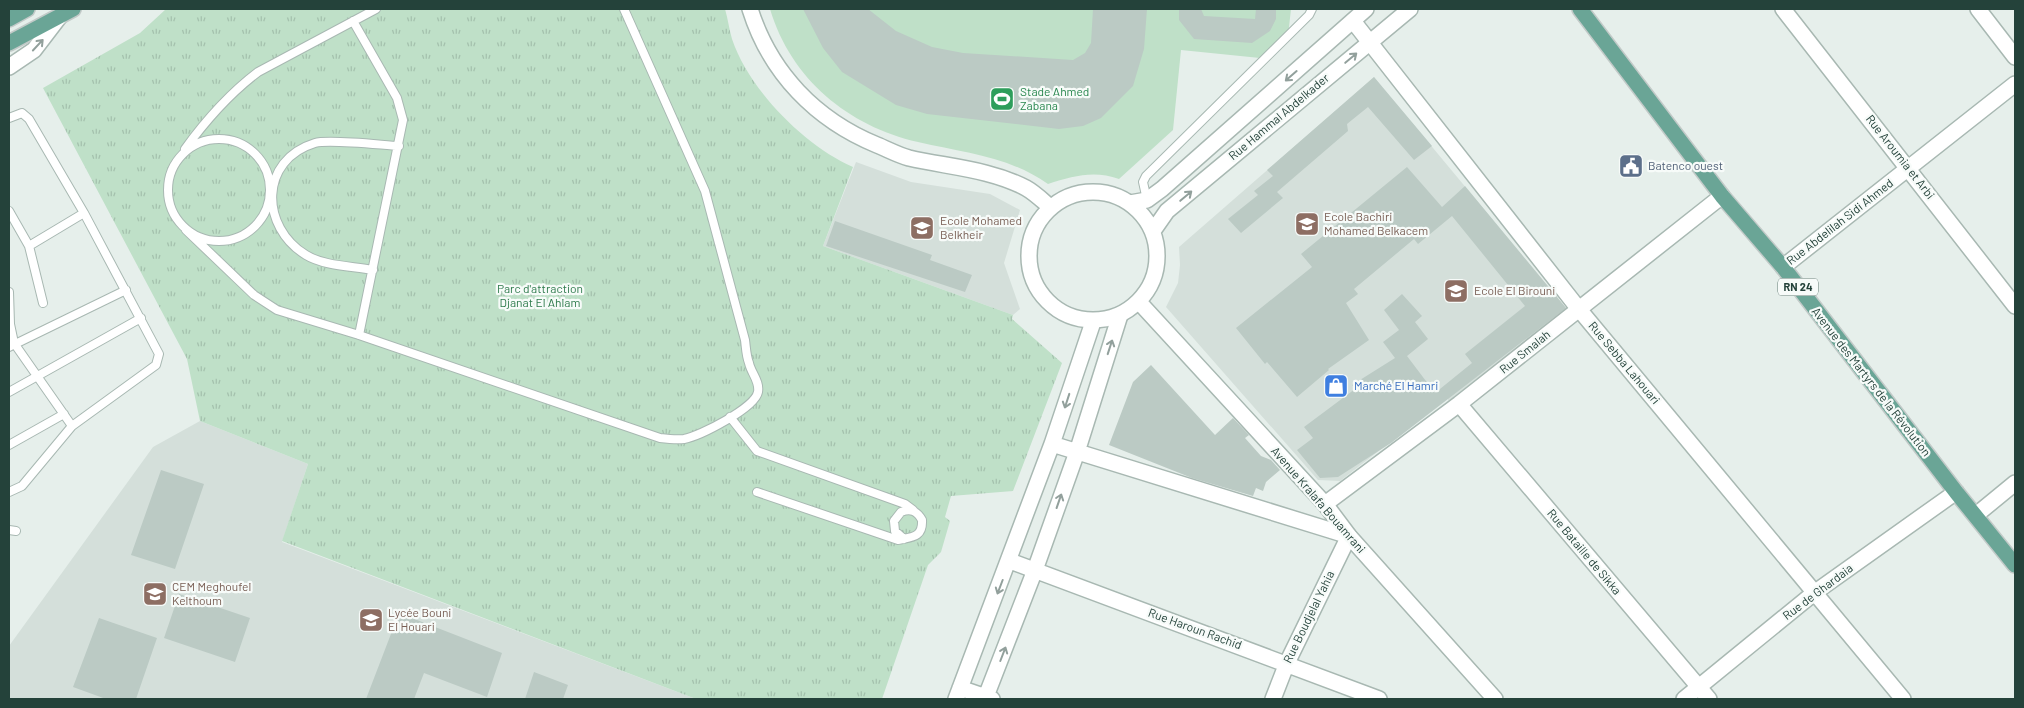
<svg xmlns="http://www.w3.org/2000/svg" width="2024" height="708" font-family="Barlow,sans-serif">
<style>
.built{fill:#d4dfda}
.park{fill:url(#park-tufts)}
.pitch{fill:#bfe0c8}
.building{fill:#bbcac4}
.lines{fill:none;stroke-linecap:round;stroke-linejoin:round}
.service-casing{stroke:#a8b8b2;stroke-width:10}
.minor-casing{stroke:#a8b8b2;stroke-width:18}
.tertiary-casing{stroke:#a8b8b2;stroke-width:18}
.primary-casing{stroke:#c2cac8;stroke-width:18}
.service{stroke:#fff;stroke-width:8}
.minor{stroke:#fff;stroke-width:15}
.tertiary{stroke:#fff;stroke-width:15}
.primary{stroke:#6aa596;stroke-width:15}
.oneway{stroke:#92a09c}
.labels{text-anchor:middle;stroke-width:4.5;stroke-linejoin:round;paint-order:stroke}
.shield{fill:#f7fbf9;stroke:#637a73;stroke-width:1}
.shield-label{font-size:11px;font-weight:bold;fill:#24423a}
.leisure-label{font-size:12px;fill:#27864d;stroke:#f7fbf9;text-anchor:start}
.street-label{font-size:12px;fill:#24423a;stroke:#f7fbf9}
.service-label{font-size:12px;fill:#4e5e75;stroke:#f7fbf9;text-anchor:start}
.education-label{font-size:12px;fill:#785e54;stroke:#f7fbf9;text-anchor:start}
.park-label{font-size:12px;fill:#2d7a4b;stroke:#f7fbf9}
.shop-label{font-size:12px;fill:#366cbe;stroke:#f7fbf9;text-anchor:start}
</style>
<defs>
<pattern id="park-tufts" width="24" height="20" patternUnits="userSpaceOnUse" patternTransform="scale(1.25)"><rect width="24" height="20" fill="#bfe0c8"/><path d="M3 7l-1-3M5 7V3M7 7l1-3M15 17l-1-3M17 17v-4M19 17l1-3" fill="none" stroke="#a4c1ad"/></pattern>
</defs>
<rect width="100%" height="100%" fill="#e6efeb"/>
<!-- built -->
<path class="built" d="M1374 77 1566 308 1450 403 1447 398 1340 481 1318 480 1166 307 1178 283 1180 265 1179 247Z
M856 162 911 182 990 194 1020 210 1004 263 1020 309 1013 315 823 246Z
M200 421 308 464 282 542 696 699H9V646L153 447Z"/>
<!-- park -->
<path class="park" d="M166 9H725C728 19 729 29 732 39 749 90 805 146 853 167L823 246 1013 315 1012 319 1062 363 1013 491 951 496 945 517 950 521 941 552 928 565 882 699H696L282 541 308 464 200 421 187 359 43 88 140 33Z"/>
<!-- pitch -->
<path class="pitch" d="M770 9H1291L1288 36 1260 58 1181 50 1173 130 1119 179C1094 170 1073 176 1048 184 1008 156 965 153 918 142 848 126 791 79 770 9Z"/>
<!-- building -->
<path class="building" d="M803 9H868L896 31 932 47 963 53 1073 60 1085 53 1091 43 1093 9H1147L1144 49 1133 86 1101 118 1083 126 1059 129 927 114 896 105 842 72 823 48Z
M1179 9H1201L1204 16 1255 19 1256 9H1276V19L1270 31 1252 43 1194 39 1179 20Z
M1374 77 1432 146 1414 160 1368 107 1347 124 1348 131 1277 192 1283 198 1241 233 1228 219 1258 195 1254 191 1273 176 1267 170Z
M1407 167 1442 207 1465 186 1566 308 1391 443 1338 477 1320 478 1297 450 1313 438 1304 427 1355 389 1352 385 1395 358 1383 342 1399 330 1384 310 1402 294 1422 316 1415 322 1428 339 1407 356 1435 393 1472 363 1465 354 1525 306 1452 216 1418 244 1414 239 1354 289 1358 294 1346 303 1369 340 1328 369 1329 370 1297 397 1267 362 1265 364 1236 328 1312 267 1301 254Z
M835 221 932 255 930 260 972 275 965 292 826 246Z
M1151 365 1215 435 1233 418 1249 435 1245 438 1261 456 1271 460 1280 470 1266 482 1263 491 1256 488 1253 496 1192 478 1109 445 1133 382Z
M161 470 204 484 175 569 131 555Z
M179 594 250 618 235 662 164 638Z
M399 613 502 653 487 697 424 673 414 699H366Z
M99 618 157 638 136 699H106L73 687Z
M534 672 568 685 563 699H525Z"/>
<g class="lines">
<defs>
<path id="service" d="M353 21 397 98 403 120 359 335
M9 118 22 113 29 119 84 213 159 354 156 365 72 426 22 486 9 492
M168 190a51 51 0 1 1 102 0a51 51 0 1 1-102 0Z
M185 149C206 120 229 94 258 72L376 9
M1147 200 1143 182 1146 176 1309 15 1312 9
M9 211 29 246 43 303
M186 230 254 295 277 310 359 335 660 438C668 439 676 440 684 439 700 436 755 408 758 392 760 381 751 373 749 363 746 355 746 347 745 340L705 191 624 9
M29 246 84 213
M373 270C352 266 324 266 306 255 260 227 259 160 315 143 329 139 381 145 399 146
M9 292 10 324 14 343 72 426
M9 347 126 290
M9 392 141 318
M730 417 757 451 905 504 913 510
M9 445 64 414
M757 492 898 540C911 537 923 538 922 520 917 511 911 508 901 512L894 521 895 531 904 539
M9 530 16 531"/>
<path id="minor" d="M1783 9 2015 306
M1978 9 2015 57
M1353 21 1578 308 1903 699
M1783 267 2015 84
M1459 404 1709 699
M1052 444 1349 536 1287 663 1273 699
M1325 504 1459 404 1722 196
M1976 515 2015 483
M1010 561 1379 699
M960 688 992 699
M956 699 1052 444 1093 322
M985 699 1035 570 1077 452 1120 315
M1684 699 1814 593 1956 492"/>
<path id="tertiary" d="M750 9C770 73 816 120 877 145 887 149 898 155 909 158 948 167 990 169 1026 188 1035 193 1043 201 1050 207
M9 67 34 50 60 16
M1029 256a64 64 0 1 1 128 0a64 64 0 1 1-128 0Z
M1130 203 1147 200 1162 189 1366 9
M1153 231 1167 211 1410 9
M1139 302 1325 504 1349 536 1495 699"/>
<path id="primary" d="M1580 9 1722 196 1783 267 1956 492 2015 565
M9 19 27 9
M9 43 73 9"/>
</defs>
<!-- service casing -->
<use href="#service" class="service-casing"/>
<!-- minor casing -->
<use href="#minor" class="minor-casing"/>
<!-- tertiary casing -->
<use href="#tertiary" class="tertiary-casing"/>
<!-- primary casing -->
<use href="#primary" class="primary-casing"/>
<!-- service -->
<use href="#service" class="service"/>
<!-- minor -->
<use href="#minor" class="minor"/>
<!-- tertiary -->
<use href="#tertiary" class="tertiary"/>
<!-- primary -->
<use href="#primary" class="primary"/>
</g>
<!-- one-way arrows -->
<defs><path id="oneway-shaft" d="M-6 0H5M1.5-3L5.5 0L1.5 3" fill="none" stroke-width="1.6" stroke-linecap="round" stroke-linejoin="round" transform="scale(1.25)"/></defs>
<g class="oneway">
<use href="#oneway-shaft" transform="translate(38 45) rotate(-47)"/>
<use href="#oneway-shaft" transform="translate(1351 58) rotate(-40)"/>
<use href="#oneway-shaft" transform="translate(1291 76) rotate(139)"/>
<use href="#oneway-shaft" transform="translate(1186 196) rotate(-40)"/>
<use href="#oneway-shaft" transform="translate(1110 347) rotate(-72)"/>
<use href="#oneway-shaft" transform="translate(1067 401) rotate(108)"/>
<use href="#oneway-shaft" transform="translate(1059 501) rotate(-71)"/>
<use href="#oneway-shaft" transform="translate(1000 587) rotate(111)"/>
<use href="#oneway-shaft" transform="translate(1003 654) rotate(-69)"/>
</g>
<!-- icons -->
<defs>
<symbol id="stadium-square" viewBox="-11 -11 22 22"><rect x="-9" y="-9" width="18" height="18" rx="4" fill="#2e9e5b" stroke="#f7fbf9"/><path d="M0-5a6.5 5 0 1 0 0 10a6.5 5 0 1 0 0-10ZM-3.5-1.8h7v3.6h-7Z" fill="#fff"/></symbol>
<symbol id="civic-square" viewBox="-11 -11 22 22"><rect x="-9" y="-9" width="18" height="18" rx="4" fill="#5c6f8a" stroke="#f7fbf9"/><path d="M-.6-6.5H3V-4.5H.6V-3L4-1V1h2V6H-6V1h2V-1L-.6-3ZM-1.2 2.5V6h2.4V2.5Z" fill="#fff"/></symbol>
<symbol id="school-square" viewBox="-11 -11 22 22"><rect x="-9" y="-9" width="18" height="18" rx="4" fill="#8d6e63" stroke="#f7fbf9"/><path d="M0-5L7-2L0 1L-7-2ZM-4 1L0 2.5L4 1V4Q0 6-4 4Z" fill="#fff"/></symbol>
<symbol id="shop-square" viewBox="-11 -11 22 22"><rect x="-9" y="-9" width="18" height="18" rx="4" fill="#3f7fe0" stroke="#f7fbf9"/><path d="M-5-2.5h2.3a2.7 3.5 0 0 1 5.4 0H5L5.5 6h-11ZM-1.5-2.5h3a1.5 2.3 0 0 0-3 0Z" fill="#fff"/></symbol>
</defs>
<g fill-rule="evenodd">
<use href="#stadium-square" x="988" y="85" width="28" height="28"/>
<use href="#civic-square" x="1617" y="152" width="28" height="28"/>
<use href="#school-square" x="1293" y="210" width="28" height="28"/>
<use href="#school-square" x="908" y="214" width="28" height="28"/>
<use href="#school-square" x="1442" y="277" width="28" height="28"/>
<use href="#shop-square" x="1322" y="372" width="28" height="28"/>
<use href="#school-square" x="141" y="580" width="28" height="28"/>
<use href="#school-square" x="357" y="606" width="28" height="28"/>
</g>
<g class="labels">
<!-- shield labels -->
<rect class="shield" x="1778" y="278.5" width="40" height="17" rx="4"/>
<g class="shield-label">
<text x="1798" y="291">RN 24</text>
</g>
<!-- leisure labels -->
<g class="leisure-label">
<text x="1020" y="96">Stade Ahmed<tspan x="1020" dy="14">Zabana</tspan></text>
</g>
<!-- street labels -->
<g class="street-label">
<text transform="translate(1279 117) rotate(-40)" y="4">Rue Hammal Abdelkader</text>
<text transform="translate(1900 157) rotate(52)" y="4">Rue Aroumia et Arbi</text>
<text transform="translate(1840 222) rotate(-38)" y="4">Rue Abdelilah Sidi Ahmed</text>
<text transform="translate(1525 352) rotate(-39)" y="4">Rue Smalah</text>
<text transform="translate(1624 363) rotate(50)" y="4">Rue Sebba Lahouari</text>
<text transform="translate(1871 382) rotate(52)" y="4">Avenue des Martyrs de la Révolution</text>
<text transform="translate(1318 500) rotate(49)" y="4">Avenue Kralafa Bouamrani</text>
<text transform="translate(1584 552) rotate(50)" y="4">Rue Bataille de Sikka</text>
<text transform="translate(1818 592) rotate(-37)" y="4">Rue de Ghardaia</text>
<text transform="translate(1309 617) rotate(-64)" y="4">Rue Boudjelal Yahia</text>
<text transform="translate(1195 629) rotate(20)" y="4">Rue Haroun Rachid</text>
</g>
<!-- service labels -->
<g class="service-label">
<text x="1648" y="170">Batenco ouest</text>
</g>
<!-- education labels -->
<g class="education-label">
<text x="1324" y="221">Ecole Bachiri<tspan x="1324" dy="14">Mohamed Belkacem</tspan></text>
<text x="940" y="225">Ecole Mohamed<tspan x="940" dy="14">Belkheir</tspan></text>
<text x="1474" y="295">Ecole El Birouni</text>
<text x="172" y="591">CEM Meghoufel<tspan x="172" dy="14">Kelthoum</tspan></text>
<text x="388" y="617">Lycée Bouni<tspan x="388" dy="14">El Houari</tspan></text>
</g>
<!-- park labels -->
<g class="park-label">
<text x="540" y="293">Parc d'attraction<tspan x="540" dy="14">Djanat El Ahlam</tspan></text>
</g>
<!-- shop labels -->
<g class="shop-label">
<text x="1354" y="390">Marché El Hamri</text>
</g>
</g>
<!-- border -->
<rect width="2024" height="708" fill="none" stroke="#24423a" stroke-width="20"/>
</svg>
